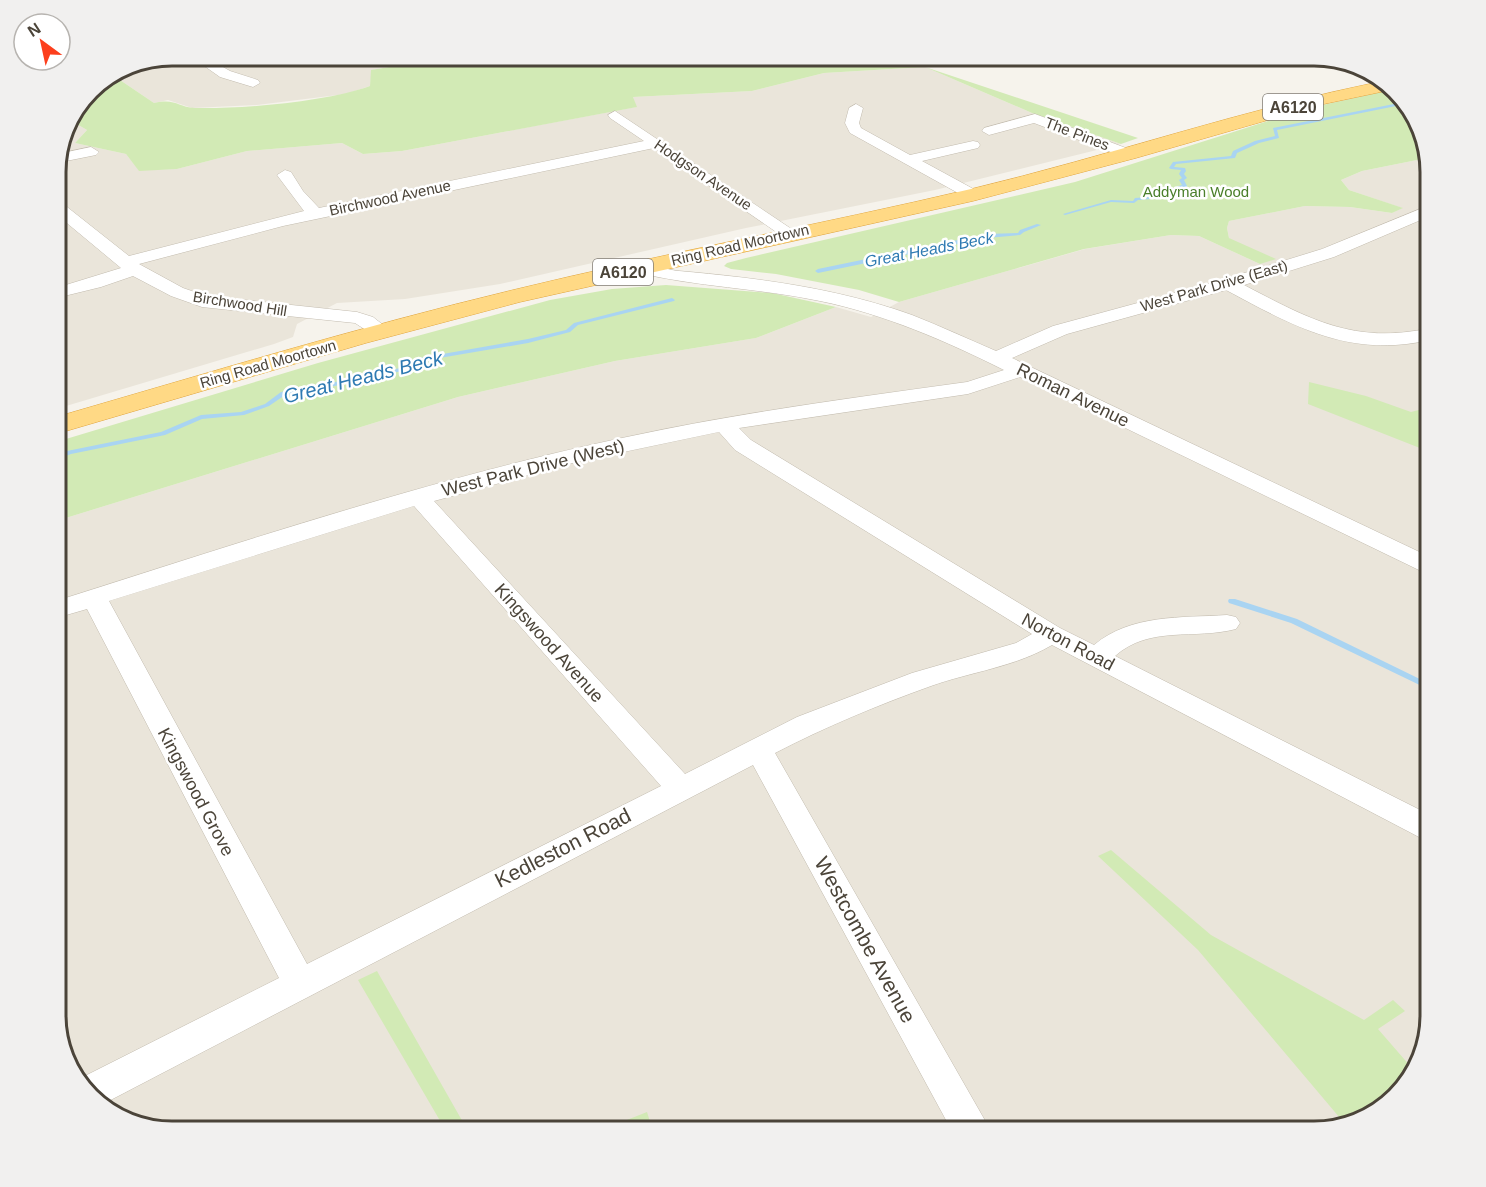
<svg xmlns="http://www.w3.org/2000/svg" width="1486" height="1187" font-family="Arial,sans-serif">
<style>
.residential{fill:#eae5da}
.green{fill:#d2eab5}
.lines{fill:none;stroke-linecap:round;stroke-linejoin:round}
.stream{fill:#a9d4f2;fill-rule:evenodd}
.minor-casing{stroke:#c2bbae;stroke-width:1}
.trunk-casing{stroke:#e0a43c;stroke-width:1}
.minor{fill:#fff;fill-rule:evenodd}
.trunk{fill:#ffd985;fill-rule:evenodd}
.labels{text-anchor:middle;stroke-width:5;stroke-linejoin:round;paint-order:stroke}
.far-street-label{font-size:15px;fill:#4b4439;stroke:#fff}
.far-park-label{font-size:15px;fill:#4a7f2a;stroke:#fff}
.shield{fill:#fff;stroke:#817c74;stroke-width:1.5}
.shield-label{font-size:16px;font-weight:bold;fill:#4b4439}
.far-water-label{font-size:16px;font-style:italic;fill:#2e7ab2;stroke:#fff}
.street-label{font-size:18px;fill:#4b4439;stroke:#fff}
.water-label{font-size:20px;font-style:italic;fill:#2e7ab2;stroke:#fff}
.near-street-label{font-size:21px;fill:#4b4439;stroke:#fff}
.rim{fill:none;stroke:#4b4439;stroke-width:3}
</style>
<rect width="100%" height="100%" fill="#f6f3ec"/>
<!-- residential -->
<path class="residential" d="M172 56H290L308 60 349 56H514L488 63 401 65 372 70 370 86 346 94 257 105 192 108 168 100 154 103 117 78 103 82Z
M925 67 1032 113 1121 144 935 190 746 228 500 284 405 299 337 303 297 324 293 337 274 344 56 409V164L68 119 87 130 75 143 126 154 139 170 177 169 247 151 342 143 363 154 402 151 636 107 633 97 752 91 824 73Z
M1427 158 1430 172V1016L1402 1092 1365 1120 1314 1131H171L95 1103 68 1067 56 1023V521L458 397 615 361 756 338 836 307 871 317 899 302 1085 249 1171 235 1199 236 1260 264 1229 238 1227 228 1229 221 1305 206 1350 207 1392 213 1402 208 1349 190 1341 180 1362 171Z"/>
<!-- green -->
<path class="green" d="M514 56H556L562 61 606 56H899L925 67 1138 138 1121 144 1032 113 925 67 824 73 752 91 633 97 637 107 402 151 363 154 342 143 247 151 177 169 139 171 126 154 75 143 87 130 68 119 95 85 117 78 154 103C176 98 177 107 195 108 243 109 325 102 370 86L371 70 401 65 488 63Z
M1395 89 1419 121 1427 158 1362 171 1341 180 1349 190 1403 208 1392 213 1350 207 1305 206 1229 221 1227 228 1229 238 1276 259 1260 264 1199 236 1171 235 1084 249 899 302 859 290 776 274 731 269 724 266 727 263 746 258 1075 182 1309 108Z
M666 285 772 293 836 307 756 338 615 361 458 397 56 521V442L318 363 550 300 612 289Z
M1309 382 1366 396 1411 412 1430 407V452L1308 404Z
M1111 850 1211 935 1364 1020 1393 1000 1405 1011 1378 1029 1411 1067 1402 1092 1365 1120 1345 1124 1198 950 1098 856Z
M377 971 468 1131H446L358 980Z
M647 1112 653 1131H599Z"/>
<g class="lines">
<!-- stream -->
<path class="stream" d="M1404 102 1406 104 1277 130 1279 138 1259 143 1237 153 1235 158 1176 164 1174 167 1185 168 1186 171 1184 174 1187 178 1184 180 1187 186V187L1151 199 1138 200 1134 203 1111 202 1065 215 1063 214 1111 200 1133 201 1135 198 1148 197 1182 185 1179 180 1182 178 1179 174 1181 170 1171 169 1169 168 1173 162 1231 156 1233 151 1255 141 1275 136 1273 128Z
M1037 224 1041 225 1024 232 1020 235 987 238 818 273 815 271 818 269 987 234 1018 233 1020 230Z
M672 298 675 300 674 301 578 325 570 332 528 343 416 362 402 371 303 393 285 395 269 406 244 415 202 419 165 435 71 454 56 460V456L67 451 161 432 201 415 241 412 265 404 281 392 303 389 400 368 414 359 528 339 566 330 574 323Z
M1229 599H1235L1297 619 1430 684V690L1291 623 1229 603 1228 601Z"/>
<defs>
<path id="minor" d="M207 56H220L216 63 230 71 258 80 260 83 253 87 220 77 203 65Z
M856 104 863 108 859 123 861 128 910 155 973 141 978 142 980 145 978 148 922 161 979 192 981 195 979 198H967L850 133 845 123 849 108Z
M615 111 799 234 797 238H785L654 148 283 226 139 264 183 288 206 296 357 312 373 317 392 332 389 336H375L355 323 202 307 171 296 133 276 101 287 56 298V288L121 268 56 214V201L62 203 129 256 304 211 277 175 285 170 291 172 303 191 319 208 644 141 610 118 608 115Z
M1035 114 1134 151 1137 154 1129 159 1124 157 1034 123 989 135 982 131 984 128Z
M91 147 99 152 96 155 56 163 58 154Z
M1430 205V216L1334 257 1244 285C1309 319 1355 345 1430 328V340C1350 358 1295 327 1226 290L1067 334 1012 358 1430 557V573L1421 571 1020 377 968 394 739 428 751 440 1060 628 1094 645C1131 614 1181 618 1227 615L1236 617 1240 623 1236 629C1194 640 1150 625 1115 656L1430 815V841L1419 837 1052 645C1015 667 970 672 931 686 878 705 825 727 775 753L991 1131H952L753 765 101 1105 95 1103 77 1080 279 978 87 609 56 618V601C242 542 430 479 622 438 736 413 852 398 967 382L1004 370C946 341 884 314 820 301 759 288 696 287 635 272L632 268 635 264C649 261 665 270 679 271 758 278 837 288 912 315 940 326 968 339 996 351L1053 326 1222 280 1322 249ZM719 432 735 450 1032 634 1016 643 912 673 797 717 685 774 434 501 576 462ZM414 506 661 786 307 964 109 601Z"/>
<path id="trunk" d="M1383 81 1391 84 1395 89 1324 104 1136 158 973 201 520 302 366 343 56 434V417C208 373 359 327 513 290 665 253 819 225 971 189 1109 156 1244 109 1383 81Z"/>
</defs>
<!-- minor casing -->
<use href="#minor" class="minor-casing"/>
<!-- trunk casing -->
<use href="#trunk" class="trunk-casing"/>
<!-- minor -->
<use href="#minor" class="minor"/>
<!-- trunk -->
<use href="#trunk" class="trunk"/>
</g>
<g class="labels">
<!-- far-street labels -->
<g class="far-street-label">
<text transform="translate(1077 134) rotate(21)" y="5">The Pines</text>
<text transform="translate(703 175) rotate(34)" y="5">Hodgson Avenue</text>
<text transform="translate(390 198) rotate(-12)" y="5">Birchwood Avenue</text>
<text transform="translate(740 245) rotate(-13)" y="5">Ring Road Moortown</text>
<text transform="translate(1214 286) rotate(-16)" y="5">West Park Drive (East)</text>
<text transform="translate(240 304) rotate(9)" y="5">Birchwood Hill</text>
<text transform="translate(268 364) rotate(-16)" y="5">Ring Road Moortown</text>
</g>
<!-- far-park labels -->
<g class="far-park-label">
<text x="1196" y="197">Addyman Wood</text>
</g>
<!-- shield labels -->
<g class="shield">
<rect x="1263" y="94" width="60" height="26" rx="4.5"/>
<rect x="593" y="259" width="60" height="26" rx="4.5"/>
</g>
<g class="shield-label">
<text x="1293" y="113">A6120</text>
<text x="623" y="278">A6120</text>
</g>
<!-- far-water labels -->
<g class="far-water-label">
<text transform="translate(929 249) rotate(-11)" y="6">Great Heads Beck</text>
</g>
<!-- street labels -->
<g class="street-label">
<text transform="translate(1073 395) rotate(26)" y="6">Roman Avenue</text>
<text transform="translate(533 468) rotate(-14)" y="6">West Park Drive (West)</text>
<text transform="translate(1068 642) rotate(28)" y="6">Norton Road</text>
<text transform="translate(549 643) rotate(48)" y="6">Kingswood Avenue</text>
<text transform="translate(196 792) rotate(62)" y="6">Kingswood Grove</text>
</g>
<!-- water labels -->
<g class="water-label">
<text transform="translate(363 377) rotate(-14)" y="7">Great Heads Beck</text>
</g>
<!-- near-street labels -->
<g class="near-street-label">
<text transform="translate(563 848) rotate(-27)" y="7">Kedleston Road</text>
<text transform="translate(865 940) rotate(61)" y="7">Westcombe Avenue</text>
</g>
</g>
<!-- crop -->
<path d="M0 0H1486V1187H0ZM172 66H1314A106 106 0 0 1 1420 172V1015A106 106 0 0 1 1314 1121H172A106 106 0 0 1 66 1015V172A106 106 0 0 1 172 66Z" fill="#f1f0ef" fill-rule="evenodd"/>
<path class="rim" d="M172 66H1314A106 106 0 0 1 1420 172V1015A106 106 0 0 1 1314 1121H172A106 106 0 0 1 66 1015V172A106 106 0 0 1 172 66Z"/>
<!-- north arrow -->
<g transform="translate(42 42) rotate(327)"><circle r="28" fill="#ffffff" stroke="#b7b4b0" stroke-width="1.5"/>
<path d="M0-4.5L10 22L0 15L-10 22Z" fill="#fc3f1d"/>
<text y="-9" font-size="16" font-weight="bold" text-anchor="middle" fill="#4b4439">N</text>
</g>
</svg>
